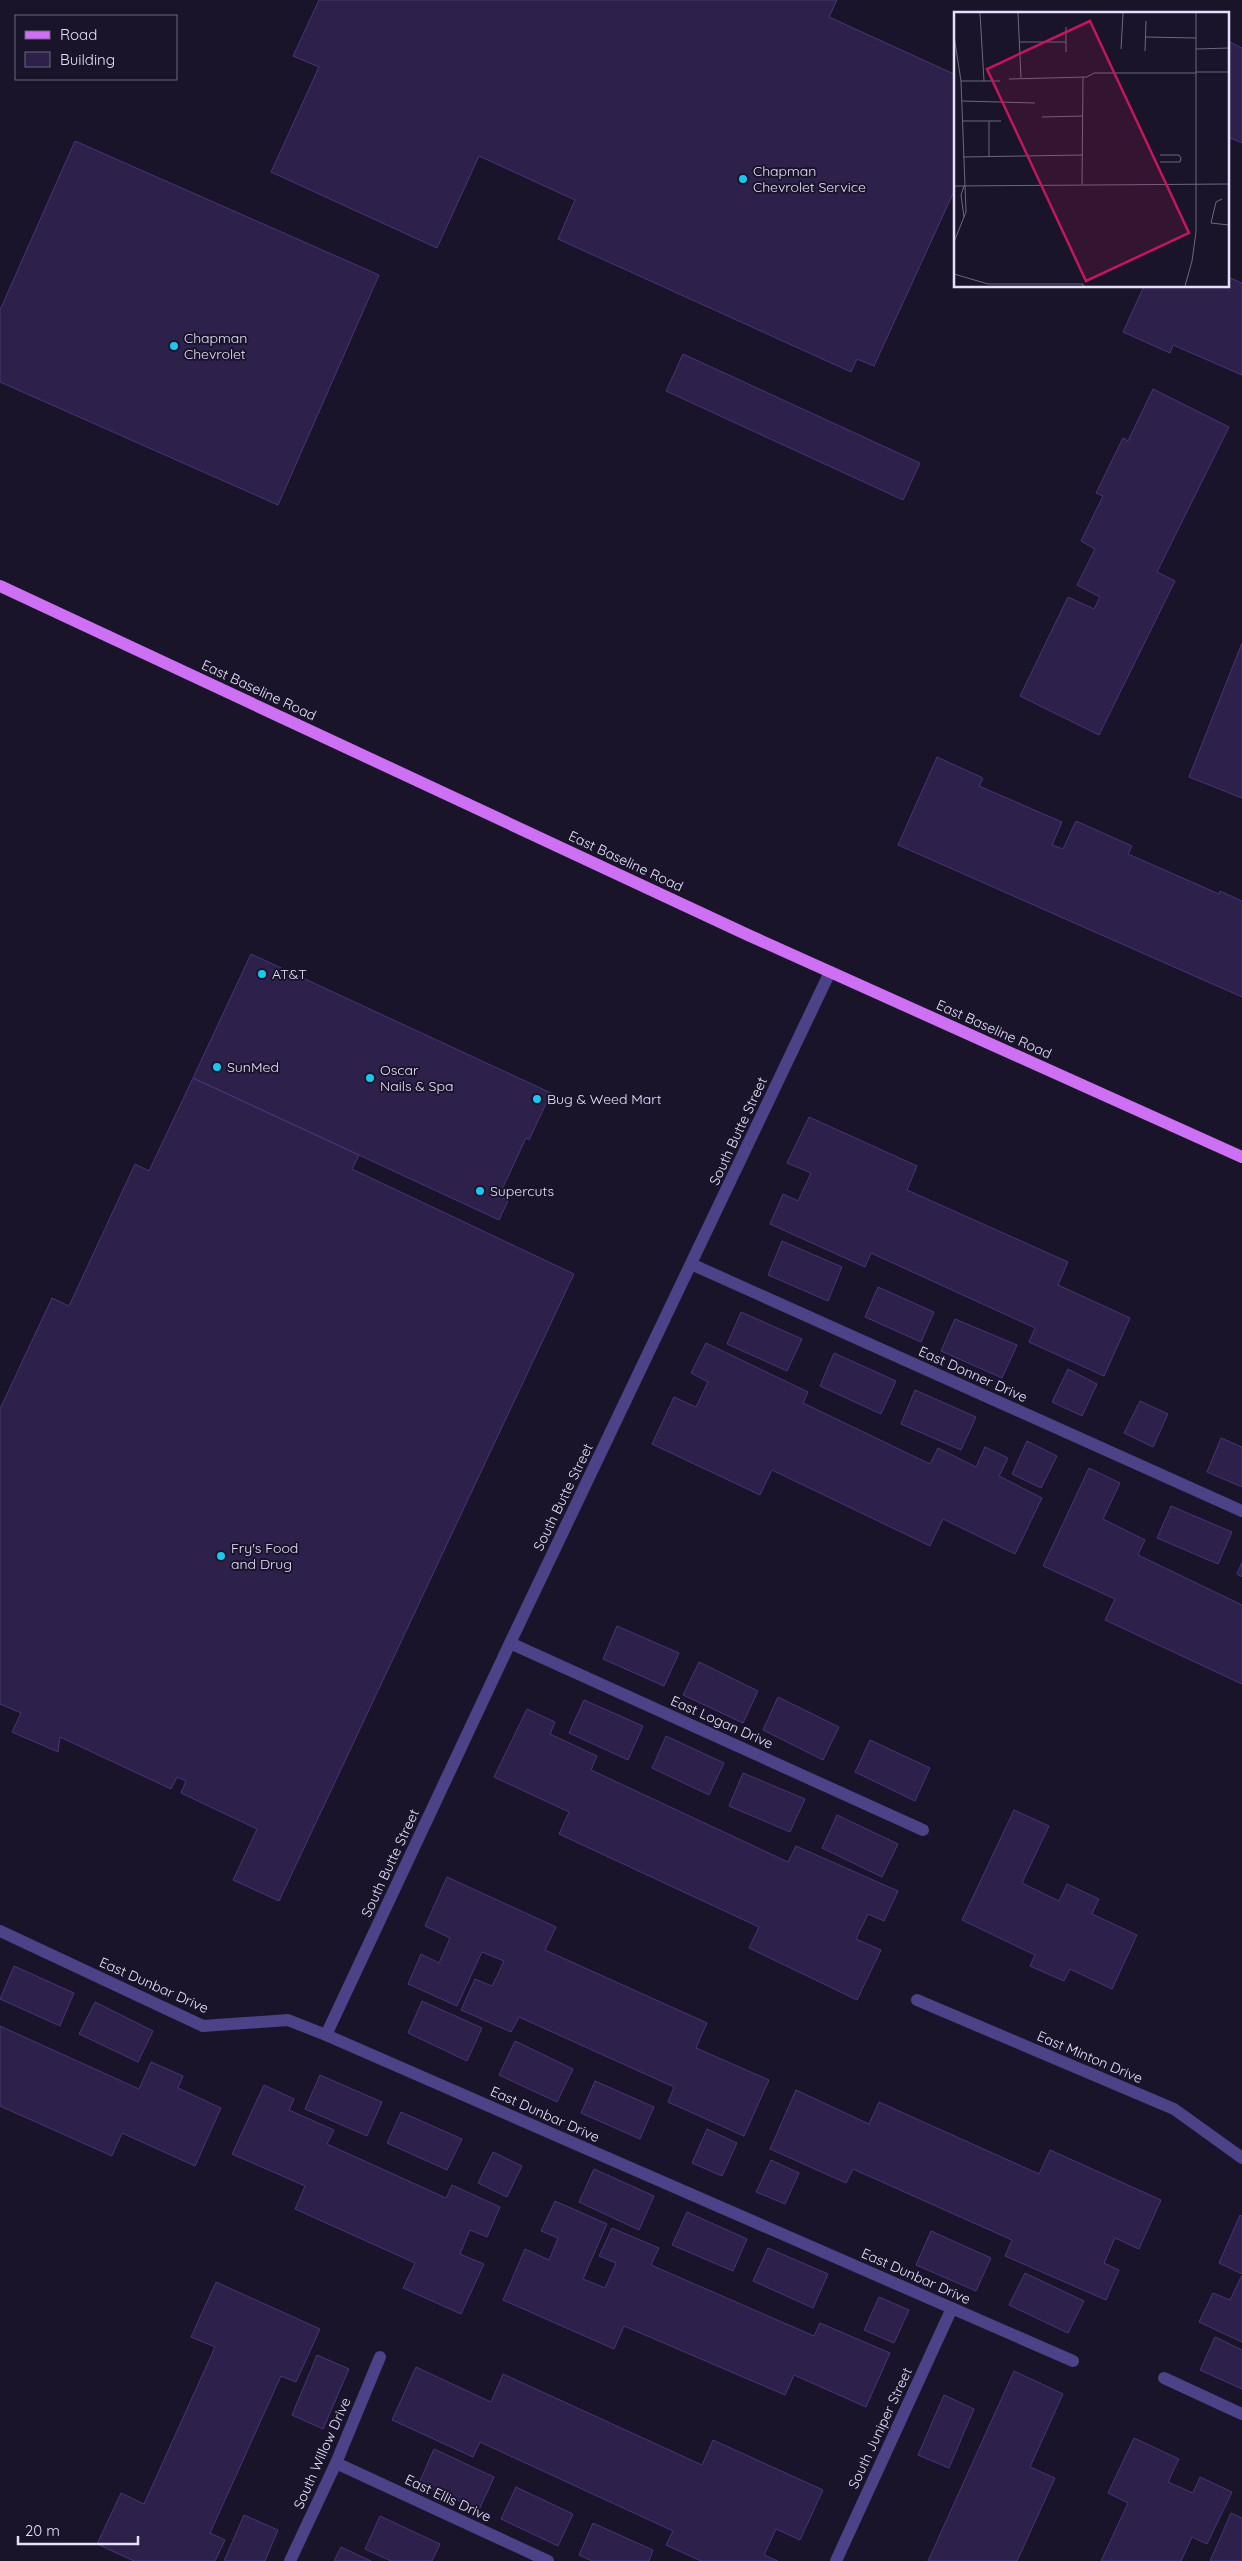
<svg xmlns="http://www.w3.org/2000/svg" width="1242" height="2561" font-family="Quicksand,sans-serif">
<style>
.building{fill:#2d214b;stroke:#473575}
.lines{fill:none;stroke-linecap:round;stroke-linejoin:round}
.minor{stroke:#4b4287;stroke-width:12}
.major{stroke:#ce70f4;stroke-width:12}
.poi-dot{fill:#1bc7ee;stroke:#1a142b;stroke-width:2}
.labels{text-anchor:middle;stroke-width:4;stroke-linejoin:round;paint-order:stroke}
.poi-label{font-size:14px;fill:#e6e0fd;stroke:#1a142b;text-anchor:start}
.street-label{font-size:14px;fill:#e6e0fd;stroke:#1a142b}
.inset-road{fill:none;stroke:#6c667f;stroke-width:1}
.view{fill:#c2185b;fill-opacity:0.15;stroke:#c2185b;stroke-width:2.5}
.inset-edge{fill:none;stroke:#e6e0fd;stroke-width:2.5}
</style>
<rect width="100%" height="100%" fill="#1a142b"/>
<!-- building -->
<path class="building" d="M319 0H837L829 17 956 75V187L874 366 857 359 851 372 558 239 575 200 479 156 437 248 271 172 319 67 293 56Z
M1228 41 1242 48V143L1228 137Z
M75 141 379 275 278 505 0 382V310Z
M1228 277 1242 283V375L1173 345 1170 353 1123 332 1144 286H1228Z
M683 354 920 463 903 500 666 391Z
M1153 389 1229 427 1157 572 1175 581 1099 735 1020 696 1068 597 1094 609 1100 597 1077 585 1095 549 1081 541 1103 496 1096 493 1123 438 1128 441Z
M1242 643V798L1189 777Z
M937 757 983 778 979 786 1062 822 1052 845 1063 849 1076 821 1132 846 1128 854 1219 894 1220 891 1242 901V997L898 845Z
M251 954 551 1093 529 1140 526 1138 499 1196 508 1201 499 1220 193 1078Z
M193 1078 359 1155 352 1169 574 1274 279 1901 233 1880 257 1829 181 1793 186 1781 177 1777 171 1789 60 1737 58 1752 12 1732 21 1713 0 1704V1409L52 1298 69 1306 135 1164 149 1171Z
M809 1117 917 1166 907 1190 1068 1262 1058 1285 1130 1318 1104 1376 1029 1342 1035 1328 871 1253 865 1267 770 1224 783 1194 798 1201 811 1173 787 1163Z
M782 1241 842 1267 828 1301 768 1275Z
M878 1287 934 1312 921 1342 865 1317Z
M741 1312 802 1339 787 1371 727 1344Z
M955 1319 1017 1345 1002 1378 941 1351Z
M706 1343 808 1392 803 1403 930 1464 938 1448 976 1467 985 1447 1008 1458 999 1476 1042 1498 1015 1554 943 1519 930 1546 772 1470 760 1495 652 1444 674 1397 696 1407 708 1382 691 1373Z
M834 1353 896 1381 881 1414 820 1386Z
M1068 1369 1097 1384 1082 1416 1052 1402Z
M915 1390 976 1417 961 1450 901 1424Z
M1140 1401 1168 1414 1153 1447 1124 1433Z
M1221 1438 1242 1447V1487L1207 1472Z
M1027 1441 1057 1456 1041 1488 1012 1474Z
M1089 1468 1120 1483 1103 1519 1145 1540 1138 1555 1242 1605V1684L1105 1620 1115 1599 1043 1566Z
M1171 1506 1232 1532 1218 1564 1157 1538Z
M1242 1562V1577L1237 1574Z
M617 1626 679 1653 664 1686 603 1659Z
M699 1662 758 1691 743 1723 683 1695Z
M778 1697 839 1727 823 1760 763 1730Z
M584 1700 643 1726 628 1760 569 1733Z
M527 1709 555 1722 550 1734 597 1756 591 1770 788 1862 796 1846 898 1891 884 1921 868 1914 856 1939 881 1950 857 2000 749 1948 759 1927 559 1834 569 1812 494 1777Z
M666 1736 724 1763 709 1795 652 1768Z
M870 1740 930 1768 915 1801 855 1772Z
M743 1773 805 1799 790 1832 729 1806Z
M1014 1810 1049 1826 1022 1883 1059 1901 1067 1884 1099 1899 1092 1914 1137 1935 1112 1989 1070 1969 1064 1981 1030 1966 1035 1955 962 1920Z
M837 1815 898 1844 882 1877 822 1848Z
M447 1877 556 1927 545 1950 707 2023 696 2048 769 2080 744 2136 668 2102 674 2087 519 2017 511 2032 461 2010 475 1979 492 1986 504 1961 482 1952 457 2006 408 1984 421 1954 439 1963 450 1938 425 1926Z
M14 1966 74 1993 60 2026 0 1999Z
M422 2001 482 2028 467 2061 408 2033Z
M95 2002 153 2031 138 2062 79 2034Z
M0 2026 139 2089 151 2062 183 2076 178 2088 221 2108 195 2166 122 2133 112 2156 0 2106Z
M515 2041 573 2069 557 2102 499 2075Z
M320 2075 382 2102 367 2136 305 2109Z
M595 2081 654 2107 640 2139 581 2113Z
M264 2085 294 2099 289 2110 334 2130 327 2144 446 2198 452 2185 500 2207 487 2237 470 2230 460 2254 484 2264 461 2314 403 2288 415 2263 295 2209 305 2186 232 2154Z
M796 2090 869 2124 879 2102 1039 2174 1050 2150 1161 2200 1139 2249 1115 2238 1104 2263 1119 2270 1106 2300 1005 2256 1012 2240 853 2169 846 2183 770 2149Z
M401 2112 462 2139 447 2170 387 2143Z
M707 2129 737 2143 722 2176 692 2163Z
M493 2152 522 2166 507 2197 478 2183Z
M771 2160 799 2173 785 2204 756 2192Z
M594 2169 654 2196 639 2230 579 2202Z
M555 2201 607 2224 583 2279 605 2288 616 2263 599 2256 612 2228 659 2248 651 2265 814 2336 820 2323 890 2353 866 2407 794 2375 785 2395 624 2326 614 2349 503 2300 525 2249 549 2260 558 2238 541 2231Z
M687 2212 747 2239 733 2271 672 2245Z
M1240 2215 1242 2216V2274L1219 2263Z
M931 2231 991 2258 976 2291 916 2265Z
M768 2248 828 2274 813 2308 753 2281Z
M1025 2273 1084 2301 1068 2333 1009 2305Z
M1242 2275V2342L1199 2322 1213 2293 1230 2300Z
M216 2282 320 2329 296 2382 281 2376 210 2533 225 2540 215 2561H134L97 2544 121 2493 144 2504 215 2347 191 2337Z
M879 2297 909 2310 894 2343 864 2330Z
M1215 2337 1242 2350V2389L1200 2370Z
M317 2355 349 2369 323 2429 292 2415Z
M416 2367 491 2402 503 2374 702 2465 713 2440 823 2490 800 2540 776 2529 764 2555 778 2561H701L666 2545 673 2531 480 2442 473 2457 392 2420Z
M1014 2371 1063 2394 1030 2467 1055 2478 1017 2561H928Z
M944 2395 974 2409 949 2468 918 2455Z
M1134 2438 1179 2459 1168 2482 1193 2493 1200 2477 1232 2492 1207 2544 1192 2537 1181 2561H1101L1128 2503 1108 2493Z
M434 2449 494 2477 479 2510 419 2483Z
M516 2487 573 2514 558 2546 501 2519Z
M1231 2513 1242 2518V2561H1210Z
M244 2515 278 2530 265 2561H224Z
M380 2516 440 2544 432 2561H391L365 2549Z
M593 2523 653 2550 649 2561H592L579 2555Z
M341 2547 371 2561H334Z"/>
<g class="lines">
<!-- minor -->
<path class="minor" d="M691 1264 1242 1511
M510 1643 923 1830
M0 1931 203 2026 288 2020 326 2035 1073 2361
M917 2000 1174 2109 1242 2158
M326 2035 510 1643 830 972
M1164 2378 1242 2414
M336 2463 548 2561
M290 2561 336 2463 380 2357
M836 2561 952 2308"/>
<!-- major -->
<path class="major" d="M0 586 748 935 1242 1157"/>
</g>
<!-- markers -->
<g class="poi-dot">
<circle cx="743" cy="179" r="5"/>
<circle cx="174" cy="346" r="5"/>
<circle cx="262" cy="974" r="5"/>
<circle cx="217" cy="1067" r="5"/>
<circle cx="370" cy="1078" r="5"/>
<circle cx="537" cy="1099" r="5"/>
<circle cx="480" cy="1191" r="5"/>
<circle cx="221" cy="1556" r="5"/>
</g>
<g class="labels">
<!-- poi labels -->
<g class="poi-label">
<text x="753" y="176">Chapman<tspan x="753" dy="16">Chevrolet Service</tspan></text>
<text x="184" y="343">Chapman<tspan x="184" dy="16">Chevrolet</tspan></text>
<text x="272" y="979">AT&amp;T</text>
<text x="227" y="1072">SunMed</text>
<text x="380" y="1075">Oscar<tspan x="380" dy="16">Nails &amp; Spa</tspan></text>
<text x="547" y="1104">Bug &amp; Weed Mart</text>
<text x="490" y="1196">Supercuts</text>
<text x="231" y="1553">Fry's Food<tspan x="231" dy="16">and Drug</tspan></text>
</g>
<!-- street labels -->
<g class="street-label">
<text transform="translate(259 690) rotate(25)" y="5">East Baseline Road</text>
<text transform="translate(626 861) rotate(25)" y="5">East Baseline Road</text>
<text transform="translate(994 1029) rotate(24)" y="5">East Baseline Road</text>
<text transform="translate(738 1131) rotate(-65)" y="5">South Butte Street</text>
<text transform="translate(973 1374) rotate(24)" y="5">East Donner Drive</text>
<text transform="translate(563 1497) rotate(-64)" y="5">South Butte Street</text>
<text transform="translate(722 1722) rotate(24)" y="5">East Logan Drive</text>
<text transform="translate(390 1863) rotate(-65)" y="5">South Butte Street</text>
<text transform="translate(154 1985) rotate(24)" y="5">East Dunbar Drive</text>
<text transform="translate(1090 2057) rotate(23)" y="5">East Minton Drive</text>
<text transform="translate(545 2114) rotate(24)" y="5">East Dunbar Drive</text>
<text transform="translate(916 2276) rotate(24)" y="5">East Dunbar Drive</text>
<text transform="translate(880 2428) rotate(-65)" y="5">South Juniper Street</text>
<text transform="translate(322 2453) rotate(-66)" y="5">South Willow Drive</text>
<text transform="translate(448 2498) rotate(25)" y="5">East Ellis Drive</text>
</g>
</g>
<!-- overview -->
<g transform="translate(954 12)">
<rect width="275" height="275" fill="#1a142b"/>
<path class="inset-road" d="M26 1 30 69M64 1 67 66M112 15V40M0 24 7 69 12 200 0 230M191 25 242 26M66 30H112M167 37 169 1M242 37 275 36M191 39 192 9M242 60H275M55 67 133 65 140 61H242M7 69H46M8 89 81 91M88 105 129 104M8 109H47M35 109V144M206 143H225L227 146 226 150H206M9 145 129 143M128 172 129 65M0 174 275 172M10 174 7 183 10 205M268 187 262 190 257 211 275 213M0 262 34 272H129V274M231 274 238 249 242 220V1"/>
<path class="view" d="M136 9 235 221 132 269 33 57Z"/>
<rect width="275" height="275" class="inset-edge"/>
</g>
<!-- legend -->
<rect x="15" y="15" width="162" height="65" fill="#1a142b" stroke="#6c667f"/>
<rect x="25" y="31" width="25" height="8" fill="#ce70f4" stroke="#6c667f"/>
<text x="60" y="40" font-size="15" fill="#e6e0fd">Road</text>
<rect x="25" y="52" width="25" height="15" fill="#2d214b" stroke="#6c667f"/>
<text x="60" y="65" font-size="15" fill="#e6e0fd">Building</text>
<!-- scale -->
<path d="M18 2536v8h120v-8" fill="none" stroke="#e6e0fd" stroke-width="2.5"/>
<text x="25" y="2536" font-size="15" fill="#e6e0fd" stroke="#1a142b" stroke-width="4" paint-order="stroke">20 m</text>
</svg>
